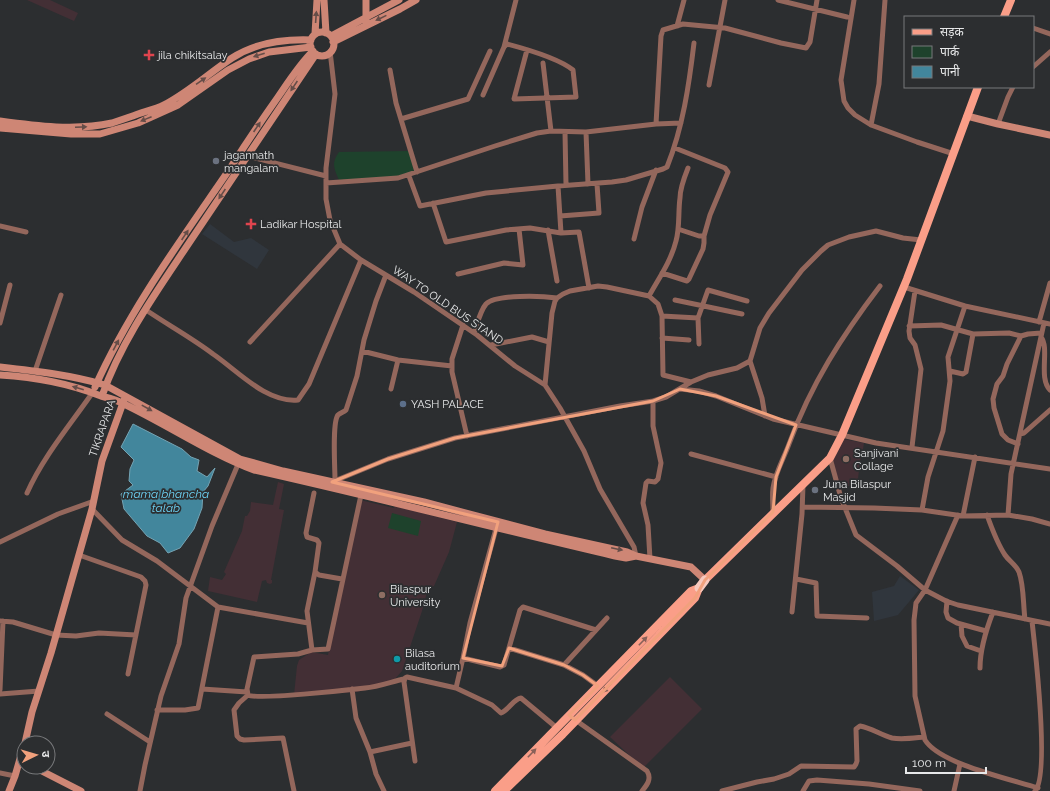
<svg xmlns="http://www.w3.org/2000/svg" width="1050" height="791" font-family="Raleway,'Noto Sans Devanagari',sans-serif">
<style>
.built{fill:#30363d}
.education{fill:#432f35}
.green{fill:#1e422c}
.water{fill:#42869c;stroke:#74a3b3}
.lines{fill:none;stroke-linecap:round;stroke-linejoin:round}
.street{stroke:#94675c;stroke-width:5}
.secondary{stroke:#ce8675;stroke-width:7}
.primary{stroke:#fa9e88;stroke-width:8}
.highway{stroke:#f7c9be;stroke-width:9}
.oneway{fill:#654d48}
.oneway2{fill:#896058}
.marked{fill:none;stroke:#f1a17d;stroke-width:3;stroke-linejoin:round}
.health-dot{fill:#e0444e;stroke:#2c2e30;stroke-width:1.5}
.worship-dot{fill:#6b7280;stroke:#2c2e30;stroke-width:1.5}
.service-dot{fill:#5c6f8a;stroke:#2c2e30;stroke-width:1.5}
.education-dot{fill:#8d6e63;stroke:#2c2e30;stroke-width:1.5}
.culture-dot{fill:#0f9aa8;stroke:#2c2e30;stroke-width:1.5}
.labels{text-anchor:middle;stroke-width:3.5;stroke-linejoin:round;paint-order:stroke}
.poi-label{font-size:11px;fill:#e7e8e9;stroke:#2c2e30;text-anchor:start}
.street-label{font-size:11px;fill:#e7e8e9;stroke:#2c2e30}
.water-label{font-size:12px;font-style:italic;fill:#6dd3f5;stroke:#2c2e30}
</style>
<rect width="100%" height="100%" fill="#2c2e30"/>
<!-- built -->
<path class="built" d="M210 224 234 242 251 238 269 250 257 269 202 234Z
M900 576 919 590 898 615 874 621 872 592 894 586Z"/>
<!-- education -->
<path class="education" d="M27 0H50L78 13 74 21Z
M843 439 864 443 863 449 861 454 857 487 839 485 833 466 829 465Z
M278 482 284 484 279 509 284 510 271 580H272V583L270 584 267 583 266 580 262 581 257 602 208 591 210 577 222 580 226 574 224 572 242 531 245 516H247L250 511 251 502 273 505Z
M360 500 394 508 395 506 457 522 449 552 434 586 429 588 427 592 422 611 402 671 394 680 358 692 327 694 294 695 297 666 299 660 311 652 328 655Z
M670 677 702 709 643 768 610 737Z"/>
<!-- green -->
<path class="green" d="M409 151 414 171 409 176 339 180C334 169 331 163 339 152Z
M392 513 421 521 418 536 388 528Z"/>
<!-- water -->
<path class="water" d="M133 424 182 449 191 457 199 460 197 471 207 477 215 468 208 486 203 492 202 508 194 529 180 548 168 553 160 543 147 536 124 509 121 494 133 485 129 481 130 469 134 460 121 447Z"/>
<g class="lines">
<!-- street -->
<path class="street" d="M778 0 847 17
M854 0 841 80 844 101 848 108 855 115 871 125 917 142 954 154
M677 26 684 0
M1033 28 1050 34
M504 47 507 44C526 49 558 58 573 70L576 97 514 99 527 50
M330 51 335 94 326 168V199L330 220 340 244 361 260 414 292 477 335 515 366 545 385 560 408 584 451 600 489 634 547 636 556
M543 63 551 131
M1033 67 1050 52
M390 70 396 103 417 172
M709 85 725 0
M483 95 504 47 516 0
M401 119 468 99 490 51
M656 124 661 36 663 30 683 24 725 28 781 43 806 48 810 42 817 0
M998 124 1008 97 1013 87
M871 125 879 84 885 0
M565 132 566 185
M586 132 588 184
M675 148 725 168 728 172 710 215 704 236H699L678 229
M247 156 326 176
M409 176 420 206 486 193 558 186 612 182 626 180 663 169 667 167C683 127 689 85 694 43
M326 183 398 178 495 146 537 133 551 131 586 132 656 124 681 123
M433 203 446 242 506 230 530 228 561 233 558 186
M560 216 599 213 597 184
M0 226 26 232
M548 230 557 281
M561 233 579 232 589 288
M634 239 642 207 656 170
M662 273 687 281 689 279 703 249 704 243V236
M458 274 504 263 523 265 519 229
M904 287 965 306 1050 324
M649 296C659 278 671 261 676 241 680 227 678 212 680 198 680 188 684 178 688 168
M675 300 742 314
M146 310C168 325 192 338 213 354 238 371 266 403 298 400L309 384 361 260
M662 316 698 318 708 290 747 301
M698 318 699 344
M1039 322 1050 283
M0 323 10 285
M463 325 452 359V372L467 436
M909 326 941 325 973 334 1009 333 1021 336
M474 333C477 325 480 311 486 304 496 294 542 296 557 298
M1041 337C1050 348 1038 378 1050 390
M662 338 689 340
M250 342 340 244
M491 345 532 337 549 342
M362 351 398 360 452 366
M35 371 61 295
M950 371 963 374 966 372 973 334
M545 385 552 313 555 301 557 298 563 294 570 291 598 286 607 287 649 296 658 304 662 316 663 375 691 382
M391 389 398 360
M680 389 699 391 716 396 773 419 876 443 1050 469
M765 416 762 398 750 361 760 328 769 313 802 270 821 251 828 245 849 237 876 231 903 238 921 240
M1020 434 1024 433 1050 410
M1018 444 1008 440 1002 434 994 408 993 399 997 384 1003 376 1007 364 1021 336 1028 334 1041 333
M912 447 921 369 915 345 910 338 909 331 915 291
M691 454 776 477
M830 458 841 498 856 535 897 566 925 590 946 601 958 605 1050 624
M335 480C335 469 332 422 338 415 340 413 344 412 346 410L357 376 364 340 376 301 386 275
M332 482 388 459 455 438 620 406 653 401 666 397 691 382 708 375 737 368 750 361
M27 493C43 457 70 425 93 392
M314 493 306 533 307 537 317 540 319 543 315 572 319 575 342 579
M361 495 328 649 312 650 298 654 254 657 247 689 248 695C258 700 348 690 365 688 378 687 391 682 404 679
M803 507 874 508 922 510 963 516 1008 515 1032 519 1050 524
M92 509 122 540 157 561 218 607 198 708 185 710H157
M922 510 928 477 943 431 950 381 948 357 965 306
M773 512C773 504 772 496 773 488 775 473 784 458 789 444 811 384 842 336 880 286
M958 515 925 590 916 603 914 620 915 696 925 740C940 764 1010 779 1038 788
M987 515C992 529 997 543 1005 555 1009 561 1016 565 1019 572 1024 586 1023 604 1025 619
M1008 515 1011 474 1044 323
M963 516 975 457
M0 542 58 514 94 501
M79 555 141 577 145 581 146 585 128 674
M650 559 648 525 643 503 646 483 648 481 655 482 658 479 661 463 653 426V401
M796 579 816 583 817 616 867 618
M947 601 946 612 948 618 957 623 986 631
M218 607 308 623
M792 612 802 514 803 485
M0 621 13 622 56 635 76 636 99 633 136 635
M1032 621C1035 648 1050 775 1035 791
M961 624 962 636 967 646 981 651
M509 648 564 665 583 675 598 686
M312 650 307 611 315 572
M463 658 500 667 504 665 520 610 523 607 596 630
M564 665 607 618
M980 668C980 648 986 630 993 612
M456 688 463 658 470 623 497 525
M202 689 247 692
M352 689 356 718 370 752 376 774 384 791
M0 690 3 621
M0 694 39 691
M248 695 239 703 234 710 237 736 240 739 244 740 283 738 294 791
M107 714 150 742
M574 719 647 771C652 779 647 785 642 791
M370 752 412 743
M415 761 404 682 405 678 407 677 456 688 492 705 501 713C509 710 513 699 521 698L557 728
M0 773 15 776
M140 791 145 765 161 696 179 644 186 598 212 526 239 462
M722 791 757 782 774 779 789 774 801 766 854 767 856 764 857 761 856 729 860 726C871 728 881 735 892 738 902 740 914 738 924 737
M803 791 809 781 817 780 869 784 920 791
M954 791 960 764"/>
<!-- secondary -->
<path class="secondary" d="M324 0 326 33
M366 22V0
M310 44a12 12 0 1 1 24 0a12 12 0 1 1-24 0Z
M315 34 317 0
M331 36 399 0
M333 42 400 9 416 0
M967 116 998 124 1050 135
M0 121C36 126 76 131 112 123 121 120 130 117 138 114 147 111 156 109 164 105 189 92 209 73 232 58 255 43 283 39 311 40
M0 128 71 134H100L138 123 178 105 228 70 249 59 269 52 311 47
M0 367C36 371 71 375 105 385L240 459 283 471 424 502 545 534 627 552 636 556 691 567 705 580
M0 375C35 377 68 383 101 396 109 398 117 400 124 404 168 425 209 453 254 470 375 497 494 528 615 556L626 558 636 556
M95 387C130 309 181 240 229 170 245 145 261 121 278 97 289 81 299 65 313 51
M102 396C121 341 157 291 189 243 231 180 273 117 316 54
M25 743 32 712 51 653 92 509 102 461 124 400
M34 767 81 791
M9 791 15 776 24 745"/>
<!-- primary -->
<path class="primary" d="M1004 17 1011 0
M705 580 830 458 842 435 907 279 978 87
M495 791 691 591 699 588
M504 791 563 734 695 598 699 588"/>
<!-- highway -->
<path class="highway" d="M699 588 705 580"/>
</g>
<!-- one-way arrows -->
<defs><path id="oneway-solid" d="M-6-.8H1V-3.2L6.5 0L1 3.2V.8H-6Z"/></defs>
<g class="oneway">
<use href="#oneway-solid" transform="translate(316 17) rotate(-86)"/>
<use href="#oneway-solid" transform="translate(381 18) rotate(154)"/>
<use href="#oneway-solid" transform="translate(259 55) rotate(162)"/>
<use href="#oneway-solid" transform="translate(201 81) rotate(-34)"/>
<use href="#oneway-solid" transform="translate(294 86) rotate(124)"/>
<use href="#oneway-solid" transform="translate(146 119) rotate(158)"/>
<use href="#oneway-solid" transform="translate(81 127) rotate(-2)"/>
<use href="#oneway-solid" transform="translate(257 127) rotate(-56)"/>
<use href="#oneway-solid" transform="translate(222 194) rotate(124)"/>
<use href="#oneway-solid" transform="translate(185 235) rotate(-56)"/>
<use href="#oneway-solid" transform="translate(116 345) rotate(-62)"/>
<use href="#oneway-solid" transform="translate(78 388) rotate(-164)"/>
<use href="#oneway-solid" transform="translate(147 408) rotate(29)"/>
<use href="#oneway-solid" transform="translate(617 549) rotate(12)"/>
</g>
<g class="oneway2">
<use href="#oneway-solid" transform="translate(643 641) rotate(-46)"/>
<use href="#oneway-solid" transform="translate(607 688) rotate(134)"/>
<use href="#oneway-solid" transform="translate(532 753) rotate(-46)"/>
</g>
<!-- marked area -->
<path class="marked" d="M680 389 716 396 796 425 776 477 773 512 705 580 695 598 575 720 569 715 598 686 583 675 564 665 509 648 502 666 463 658 498 522 332 482 388 459 455 438 653 401Z"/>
<!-- markers -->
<g class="health-dot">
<path d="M147 49h4v4h4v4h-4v4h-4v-4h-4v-4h4z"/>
<path d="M249 218h4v4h4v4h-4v4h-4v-4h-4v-4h4z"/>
</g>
<g class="worship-dot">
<circle cx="216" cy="161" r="4"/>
<circle cx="815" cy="490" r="4"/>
</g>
<circle class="service-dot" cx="403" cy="404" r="4"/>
<g class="education-dot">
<circle cx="846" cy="459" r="4"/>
<circle cx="382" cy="595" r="4"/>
</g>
<circle class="culture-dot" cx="397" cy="659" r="4"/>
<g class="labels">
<!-- poi labels -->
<g class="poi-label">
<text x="158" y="59">jila chikitsalay</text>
<text x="224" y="159">jagannath<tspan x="224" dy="13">mangalam</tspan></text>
<text x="260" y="228">Ladikar Hospital</text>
<text x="411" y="408">YASH PALACE</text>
<text x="854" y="457">Sanjivani<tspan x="854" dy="13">Collage</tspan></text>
<text x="823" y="488">Juna Bilaspur<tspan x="823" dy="13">Masjid</tspan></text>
<text x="390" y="593">Bilaspur<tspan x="390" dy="13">University</tspan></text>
<text x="405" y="657">Bilasa<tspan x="405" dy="13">auditorium</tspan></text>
</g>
<!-- street labels -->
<g class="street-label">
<text transform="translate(448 305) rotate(34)" y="4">WAY TO OLD BUS STAND</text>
<text transform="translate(102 428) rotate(-71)" y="4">TIKRAPARA</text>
</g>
<!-- water labels -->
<g class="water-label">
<text x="166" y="498">mama bhancha<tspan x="166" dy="14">talab</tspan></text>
</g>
</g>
<!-- legend -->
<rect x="904" y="16" width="130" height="72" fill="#2c2e30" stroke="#77787a"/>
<rect x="912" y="29" width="20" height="6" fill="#fa9e88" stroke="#77787a"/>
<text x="940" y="36" font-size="12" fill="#e7e8e9">सड़क</text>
<rect x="912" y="46" width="20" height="12" fill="#1e422c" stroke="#77787a"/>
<text x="940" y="56" font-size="12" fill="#e7e8e9">पार्क</text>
<rect x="912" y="66" width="20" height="12" fill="#42869c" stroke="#77787a"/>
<text x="940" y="76" font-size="12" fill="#e7e8e9">पानी</text>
<!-- north arrow -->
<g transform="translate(36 755) rotate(85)"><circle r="19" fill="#2c2e30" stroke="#77787a"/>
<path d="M0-3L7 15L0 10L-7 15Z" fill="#f1a17d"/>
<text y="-6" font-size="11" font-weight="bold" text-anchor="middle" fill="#e7e8e9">उ</text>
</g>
<!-- scale -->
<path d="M906 767v6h80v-6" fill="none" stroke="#e7e8e9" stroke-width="2"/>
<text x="912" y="767" font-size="12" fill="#e7e8e9" stroke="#2c2e30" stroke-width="3" paint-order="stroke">100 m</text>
</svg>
